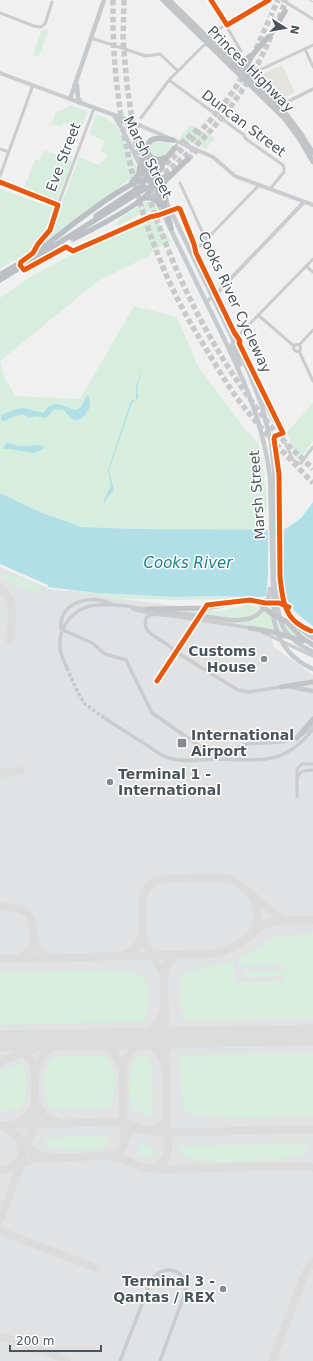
<svg xmlns="http://www.w3.org/2000/svg" width="313" height="1361" font-family="'DejaVu Sans',sans-serif">
<style>
.commercial{fill:#e5e3de}
.airport{fill:#e1e2e3}
.green{fill:#d7edde}
.water{fill:#b0dfe7}
.pier{fill:#f1f0f0}
.lines{fill:none;stroke-linecap:round;stroke-linejoin:round}
.taxiway{stroke:#dcdcdc;stroke-width:8}
.runway{stroke:#dcdcdc;stroke-width:21}
.tertiary-tunnel{stroke:#c7c9cb;stroke-width:3.5;stroke-dasharray:3.5 2;stroke-linecap:butt}
.motorway-tunnel{stroke:#c7c9cb;stroke-width:5.5;stroke-dasharray:5.5 3;stroke-linecap:butt}
.minor{stroke:#cbccce;stroke-width:3}
.tertiary{stroke:#cbccce;stroke-width:3.5}
.secondary{stroke:#cacccf;stroke-width:4}
.primary{stroke:#c7cacc;stroke-width:4.5}
.trunk{stroke:#c2c5c8;stroke-width:5}
.motorway{stroke:#bcc0c5;stroke-width:5.5}
.rail{stroke:#c6c7c8;stroke-width:1}
.cycleway-casing{stroke:#fff;stroke-width:8}
.cycleway{stroke:#e8590c;stroke-width:5}
.poi-dot{fill:#848b8f;stroke:#fff;stroke-width:1.5}
.labels{text-anchor:middle;stroke-width:3;stroke-linejoin:round;paint-order:stroke}
.street-label{font-size:14px;fill:#49545b;stroke:#fff}
.poi-label{font-size:14px;font-weight:bold;fill:#49545b;stroke:#fff;text-anchor:end}
.water-label{font-size:15px;font-style:italic;fill:#1a7e8e;stroke:#fff}
</style>
<rect width="100%" height="100%" fill="#f1f0f0"/>
<!-- commercial -->
<path class="commercial" d="M282 65 295 92 278 101 255 79 256 77Z"/>
<!-- airport -->
<path class="airport" d="M0 567 50 589 266 618 274 647 313 675V1361H0Z"/>
<!-- green -->
<path class="green" d="M49 28 39 57 33 55 41 31Z
M70 105 88 111 81 129 63 123 62 127 53 124 51 126 56 112 65 109Z
M96 115 106 118 117 126 137 168C137 170 137 172 136 174 133 179 128 180 124 183 97 208 65 227 37 249L38 245 53 227 79 157 99 165 107 157 106 154 101 151 104 141 89 134Z
M190 125 215 138 206 149 180 138Z
M158 140 173 145 172 149 166 154 158 157 153 155 150 148 153 143Z
M44 150 73 161 57 199 24 187 35 160 40 161Z
M0 189 53 208 46 231 26 254 0 268Z
M147 201 153 203 157 209 142 213 120 225H115C117 219 140 206 147 201Z
M155 220 164 231 173 243 169 242 153 251 149 256 98 281 0 361 5 380 9 384 15 396 80 399 134 306 177 317 199 368 244 428 259 444 267 498 264 530 136 529 82 527 42 513 0 493V298L32 276 75 253Z
M313 403V441L300 459 296 458 287 432Z
M4 574C9 573 34 582 38 587 41 589 41 593 42 596L1 578Z
M69 590 97 593 176 597 202 596 235 597V599L174 600 119 598 68 592Z
M247 604 260 609 250 616V617L241 619 202 613V611H223L240 607V609L242 607 241 606Z
M264 611 275 619 287 625 297 636 296 637 270 630 268 628 262 626 261 628 230 623C244 620 255 623 264 611Z
M313 934V1018L185 1020C179 1005 179 991 182 975L184 973 233 961 235 982H284V976L244 977V971H284V966H239L236 960 275 937 287 935Z
M109 970 132 972 144 977C153 993 146 1004 146 1021L0 1025V972Z
M313 1053V1116C295 1116 196 1120 187 1112 180 1105 181 1065 180 1055Z
M105 1056C118 1069 117 1093 109 1108L60 1110 50 1108 46 1099 43 1081H45L44 1071H46V1067L48 1066V1063L52 1057Z
M138 1056H148L151 1059 153 1116 134 1110C125 1097 129 1068 138 1056Z
M22 1063V1067H24V1071L26 1072V1080H27C27 1091 27 1101 20 1110L0 1111V1071Z
M95 1136 102 1137 103 1136 108 1140 110 1145C90 1153 67 1151 47 1145L45 1142 47 1138Z
M297 1143 306 1145 307 1151C292 1163 211 1164 193 1159 187 1158 182 1156 180 1151L181 1147 189 1146Z
M142 1144C148 1144 153 1147 156 1152L155 1155 148 1158 140 1155 138 1149V1147Z"/>
<!-- water -->
<path class="water" d="M142 369 137 389 138 398 132 403 109 470 114 490 107 498 104 504V500L111 486 108 470 131 401 136 399V387Z
M87 396 89 397 90 407C81 423 75 425 64 410L54 409 46 418 35 416 29 418 23 414 12 417 5 421 1 420V415L17 409 23 408 43 413C46 411 47 407 50 406 59 401 67 409 76 410L81 407Z
M7 443 20 446 42 445 44 447 43 449 34 453 10 449H4L3 447Z
M0 493 42 513 82 527 136 529 284 530 301 518 313 502V626C301 617 287 607 283 592L261 597 202 596 176 597 97 593 48 587V585L0 564Z"/>
<!-- pier -->
<path class="pier" d="M268 528H280L281 578 285 603 282 595 266 598 268 574Z"/>
<g class="lines">
<!-- taxiway -->
<path class="taxiway" d="M0 588C17 598 11 623 10 640
M0 773 21 771
M252 897C258 908 259 920 253 931
M0 907C25 907 33 910 34 937
M123 955C134 952 140 944 143 934
M20 957C29 954 34 947 34 937 35 947 40 954 50 957
M0 959 211 954C225 951 238 946 249 937 254 933 259 927 266 924 280 918 298 921 313 920
M159 967C154 958 146 949 144 939 142 933 143 926 143 920 142 901 140 882 165 879 179 879 220 875 231 880 250 888 265 912 286 920
M164 978C165 967 168 960 178 955
M136 1038C150 1036 159 1024 163 1012
M125 1039C145 1039 157 1045 165 1064
M94 1040C109 1044 118 1056 122 1071L124 1143 120 1152 111 1156
M0 1042 14 1044 25 1052 33 1063 35 1074V1125L21 1158 14 1165
M167 1052C170 1040 178 1038 189 1038
M0 1063C30 1046 63 1041 97 1040
M36 1072C38 1060 44 1051 54 1045
M122 1072C124 1057 135 1042 151 1039 156 1038 162 1039 167 1038
M37 1104 44 1116 57 1122
M17 1123C26 1120 32 1113 35 1103
M0 1125 124 1122 148 1131 159 1133 313 1129
M1 1125C18 1131 28 1153 44 1157
M124 1142C131 1115 158 1143 167 1117
M154 1168C162 1165 167 1160 168 1151L164 981 163 973 157 964
M0 1171 36 1158 110 1156 123 1159 143 1168 165 1169 305 1166 313 1168
M0 1220 23 1159 21 1144 17 1135
M0 1231 96 1268
M0 1337 14 1340 67 1360
M272 1361 305 1274 313 1261"/>
<!-- runway -->
<path class="runway" d="M0 1041 313 1035"/>
<!-- tertiary-tunnel -->
<path class="tertiary-tunnel" d="M67 668 78 693 85 704 106 719"/>
<!-- motorway-tunnel -->
<path class="motorway-tunnel" d="M113 0C111 105 135 222 186 315 192 326 199 337 206 349 218 368 229 389 244 407 265 434 289 458 313 483
M124 0 123 40 127 85 134 133
M279 18 286 0
M256 49 278 0
M135 141 144 184
M174 149 200 127
M188 159 200 147
M160 170C191 141 224 111 244 73
M158 179C211 136 245 97 272 34
M148 194C176 280 216 360 274 430 286 444 300 456 313 469"/>
<!-- minor -->
<path class="minor" d="M211 0 241 51
M282 0 313 19
M0 13 34 26 41 27 45 24 52 2
M205 37 269 0
M91 38 146 56 160 54 178 71
M305 49 313 67
M253 73 313 45
M169 80 244 135 246 139 283 165 284 168V172L270 189
M141 118 169 80 203 46 207 44
M0 149 9 152
M0 176 33 85
M0 180 59 202 94 108
M180 183 206 240
M200 246 259 185
M306 266 313 272
M258 315 294 346
M234 340 313 259
M293.5 348a3.5 3.5 0 1 1 7 0a3.5 3.5 0 1 1-7 0Z
M299 345 313 330
M299 351 313 381
M261 398 281 434 293 460 298 463H301L313 447
M297 778 302 771 313 770
M297 797V769L302 764H313"/>
<!-- tertiary -->
<path class="tertiary" d="M279 106 313 89
M113 605C94 593 58 601 61 629L92 643 105 654 126 660 152 713 204 749C212 752 224 752 232 749 237 748 242 745 247 744 273 741 294 748 313 724
M133 609 152 614
M252 628 173 616 152 614 147 617C139 632 159 638 168 645 171 647 173 650 176 652L238 690 248 692 281 687
M262 632 313 656
M67 668C64 661 60 654 60 647 58 625 76 606 97 605 114 603 131 607 147 609
M106 719C120 728 133 737 147 745 154 750 160 755 168 758 182 762 199 760 214 759 256 759 283 768 313 729
M154 1278C163 1274 181 1280 185 1289
M120 1361 151 1281C162 1263 187 1268 186 1290L160 1361"/>
<!-- secondary -->
<path class="secondary" d="M0 73 70 99
M125 119 213 157 235 176 313 205
M206 302 217 293 304 202"/>
<!-- primary -->
<path class="primary" d="M104 0 70 99 125 119 139 147
M77 85 78 98 81 103
M114 115 121 127 142 169
M132 133 134 127 140 125
M143 154 155 179
M150 186C171 231 193 275 215 320 240 371 263 419 270 477L274 621C279 643 292 660 313 669
M165 199 248 370 262 406 271 442 274 470 277 600C279 629 287 639 313 652
M234 340 232 345 240 365
M279 589C283 611 293 626 313 638
M153 614C159 611 165 613 172 613 184 614 196 615 208 617 238 622 265 626 270 589
M291 687 313 691"/>
<!-- trunk -->
<path class="trunk" d="M163 0 284 118 299 138 313 162
M169 0 286 114 301 134 313 153
M147 609 206 608 245 601H251L260 604 272 614 287 622 301 637 313 645
M250 628 273 632 303 641
M281 687 313 682
M297 738 313 719"/>
<!-- motorway -->
<path class="motorway" d="M231 66 238 67 250 56
M251 79 246 71C247 57 261 46 270 35 276 27 280 20 285 11
M138 145C146 153 150 168 164 162
M167 157C147 167 141 143 154 139 158 137 168 140 173 140
M143 172C150 179 158 180 167 176
M132 182 139 174 140 166
M142 199C150 196 155 198 159 204
M166 201 163 187 165 181 188 159
M96 216 143 185
M171 228C163 188 140 189 174 149
M73 239C87 232 148 202 151 188 153 178 146 171 143 162 142 159 142 155 142 152
M39 251C55 238 128 179 145 180 152 180 156 184 160 189
M0 275 42 250
M0 280 146 188"/>
<!-- rail -->
<path class="rail" d="M309 0 313 2"/>
<defs>
<path id="cycleway" d="M211 0 227 25 269 0
M0 182 58 205 50 230 38 244 33 253 21 262 20 265 24 270 66 247 73 251 150 217 159 215 178 208 180 209 194 244 196 253 234 332 240 341 239 343 283 433
M283 433 275 436 274 439 279 474 280 577C282 593 283 613 297 623 301 626 306 629 311 631
M157 681 207 605 250 600 265 603H279L289 607"/>
</defs>
<!-- cycleway casing -->
<use href="#cycleway" class="cycleway-casing"/>
<!-- cycleway -->
<use href="#cycleway" class="cycleway"/>
</g>
<!-- markers -->
<g class="poi-dot">
<circle cx="264" cy="659" r="4"/>
<rect x="177" y="738" width="10" height="10" rx="2"/>
<circle cx="110" cy="782" r="4"/>
<circle cx="223" cy="1289" r="4"/>
</g>
<g class="labels">
<!-- street labels -->
<g class="street-label">
<text transform="translate(251 69) rotate(45)" y="5">Princes Highway</text>
<text transform="translate(244 123) rotate(37)" y="5">Duncan Street</text>
<text transform="translate(63 157) rotate(-69)" y="5">Eve Street</text>
<text transform="translate(148 157) rotate(63)" y="5">Marsh Street</text>
<text transform="translate(235 302) rotate(65)" y="5">Cooks River Cycleway</text>
<text transform="translate(257 495) rotate(-94)" y="5">Marsh Street</text>
</g>
<!-- poi labels -->
<g class="poi-label">
<text x="256" y="656">Customs<tspan x="256" dy="16">House</tspan></text>
<text x="191" y="740" text-anchor="start">International<tspan x="191" dy="16">Airport</tspan></text>
<text x="118" y="779" text-anchor="start">Terminal 1 -<tspan x="118" dy="16">International</tspan></text>
<text x="215" y="1286">Terminal 3 -<tspan x="215" dy="16">Qantas / REX</tspan></text>
</g>
<!-- water labels -->
<g class="water-label">
<text x="188" y="568">Cooks River</text>
</g>
</g>
<!-- north arrow -->
<g transform="translate(285 28) rotate(101)" stroke="#ffffff" stroke-width="3" paint-order="stroke">
<path d="M0-3L7 15L0 10L-7 15Z" fill="#49545b"/>
<text y="-6" font-size="11" font-weight="bold" text-anchor="middle" fill="#49545b">N</text>
</g>
<!-- scale -->
<path d="M10 1345v6h91v-6" fill="none" stroke="#49545b" stroke-width="2"/>
<text x="16" y="1345" font-size="12" fill="#49545b" stroke="#ffffff" stroke-width="3" paint-order="stroke">200 m</text>
</svg>
